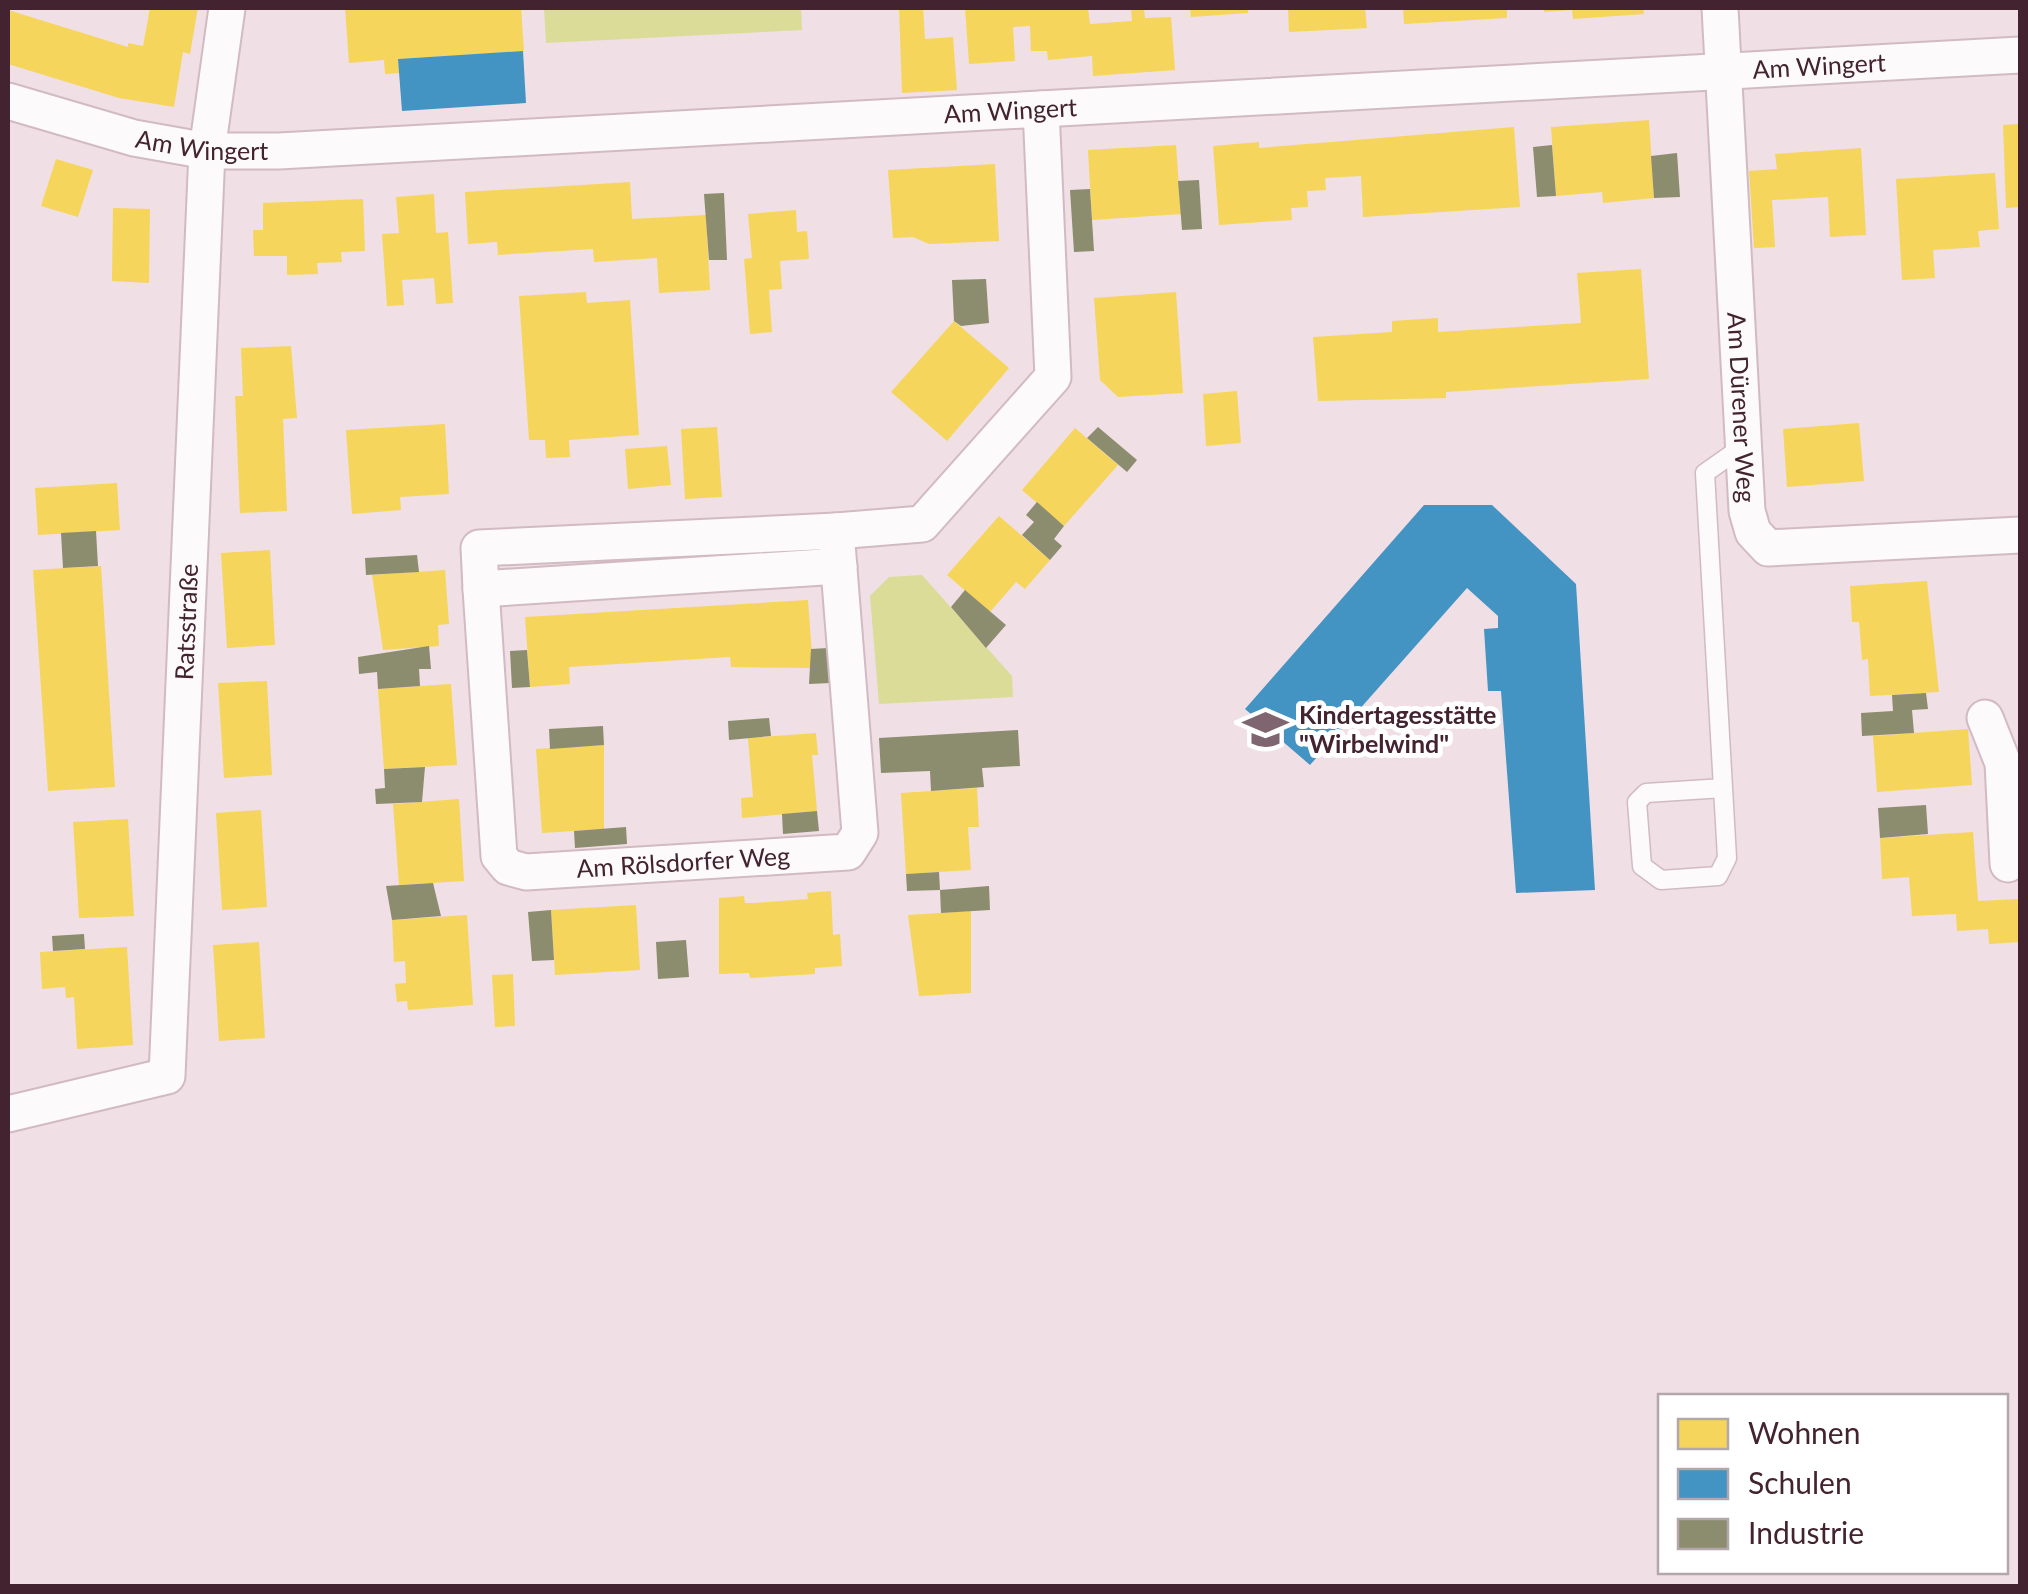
<svg xmlns="http://www.w3.org/2000/svg" width="2028" height="1594" font-family="Lato,sans-serif">
<style>
.green{fill:#dbdc97}
.homes{fill:#f6d55c}
.schools{fill:#4393c3}
.industry{fill:#8c8c6e}
.lines{fill:none;stroke-linecap:round;stroke-linejoin:round}
.service-casing{stroke:#d2bac3;stroke-width:21}
.minor-casing{stroke:#d2bac3;stroke-width:39}
.service{stroke:#fdfafb;stroke-width:18}
.minor{stroke:#fdfafb;stroke-width:35}
.labels{text-anchor:middle;stroke-width:10;stroke-linejoin:round;paint-order:stroke}
.street-label{font-size:25px;fill:#42232f;stroke:#fff}
.poi-label{font-size:25px;font-weight:bold;fill:#42232f;stroke:#fff;text-anchor:start}
</style>
<rect width="100%" height="100%" fill="#f0dfe5"/>
<!-- green -->
<path class="green" d="M544 8H801L802 30 546 43Z
M922 575 1012 676 1013 697 879 704 870 596 889 577Z"/>
<!-- homes -->
<path class="homes" d="M150 8H198L190 54 183 52 174 107 119 98 8 64V10L128 47V43L143 46Z
M345 8H521L524 51 398 59 400 73 385 74 384 60 349 63Z
M899 8H923L925 39 953 37 957 90 902 93Z
M965 8H1088L1090 24 1132 21 1131 8H1144L1145 18 1171 17 1175 70 1093 76 1092 56 1048 60 1047 51H1031L1030 26 1013 27 1015 61 969 64Z
M1190 8H1248V13L1191 17Z
M1288 8H1365L1367 28 1289 32Z
M1403 8H1507V18L1404 24Z
M1544 8H1643L1644 14 1573 19 1572 10 1544 12Z
M1649 120 1654 198 1603 203 1602 192 1556 196 1551 127Z
M2020 124V207L2006 208 2003 125Z
M1514 127 1520 207 1363 217 1361 176 1325 178 1326 190 1307 191 1308 207 1291 208 1292 220 1219 225 1213 146 1259 142V148Z
M1176 145 1181 214 1092 220 1088 150Z
M1861 148 1866 235 1830 237 1828 197 1772 200 1775 247 1754 248 1749 171 1777 169 1775 154Z
M56 159 93 170 78 217 41 206Z
M995 164 999 241 929 244 913 237 893 238 888 170Z
M1995 173 1999 229 1978 231 1980 247 1933 250 1935 278 1902 280 1896 179Z
M630 182 632 219 706 215 710 290 659 293 657 258 594 262 593 249 498 255 497 242 468 244 465 192Z
M434 194 436 233 448 232 453 303 436 304 434 278 402 280 404 305 387 306 382 234 399 233 396 197Z
M363 199 365 251 341 252 342 262 317 263 318 274 287 275V256H254L253 230H263V203Z
M113 208 150 209 149 283 112 281Z
M796 210 797 232 807 231 809 259 780 261 782 289 769 290 772 332 750 334 744 259 752 258 748 214Z
M1641 269 1649 379 1446 392V398L1318 401 1313 337 1392 332V321L1438 318V332L1581 323 1577 273Z
M586 292 587 303 630 300 639 435 569 440 570 457 546 458 545 440H529L519 296Z
M1176 292 1183 393 1118 397 1100 380 1094 298Z
M954 321 1009 368 947 441 891 392Z
M291 346 297 418 283 419 287 511 240 513 235 396H243L241 348Z
M1237 391 1241 443 1206 446 1203 394Z
M1859 423 1864 481 1787 487 1783 429Z
M445 424 449 494 400 497 401 510 352 514 346 430Z
M717 427 722 497 685 499 681 429Z
M1075 428 1118 465 1064 526 1022 490Z
M667 446 671 485 628 489 625 449Z
M117 483 120 530 38 535 35 488Z
M999 516 1050 560 1025 589 1016 582 990 612 947 575Z
M270 550 275 645 227 648 221 553Z
M101 566 115 787 48 791 33 570Z
M445 570 449 624 438 625 439 646 383 650 372 575Z
M1927 581 1939 692 1870 696 1868 659 1862 660 1859 622H1852L1850 586Z
M808 600 813 668 731 667 730 657 569 667 570 684 530 687 525 617Z
M267 681 272 775 224 778 218 683Z
M451 684 457 765 384 769 378 689Z
M1968 729 1972 785 1877 792 1873 736Z
M816 733 818 755H812L817 811 742 818 741 798 753 797 748 738Z
M604 745V829L542 833 536 749Z
M977 788 979 827H968L971 870 906 874 901 793Z
M459 799 464 881 399 885 393 804Z
M261 810 267 907 222 910 216 813Z
M128 819 134 916 79 918 73 822Z
M1973 832 1978 901 2020 899V942L1989 944 1988 929 1957 931 1956 914 1912 916 1909 877 1882 879 1880 838Z
M831 891 833 935 840 934 842 966 815 968V974L750 978 749 973 719 974V898L744 896 745 903H754L808 899 807 893Z
M636 905 640 970 555 975 551 910Z
M971 911V993L919 996 908 915Z
M467 915 473 1005 408 1010 407 1001 397 1002 395 984 406 983 405 961 394 962 392 920Z
M259 942 265 1038 219 1041 213 945Z
M127 947 133 1045 77 1049 74 997 66 998 65 987 42 989 40 952Z
M513 974 515 1026 495 1027 492 975Z"/>
<!-- schools -->
<path class="schools" d="M523 51 526 103 402 111 398 59Z
M1424 505H1492L1576 584 1595 890 1516 893 1501 691H1488L1484 629 1498 628V616L1467 588 1310 765 1245 709Z"/>
<!-- industry -->
<path class="industry" d="M1552 145 1556 196 1537 197 1533 147Z
M1677 153 1680 197 1654 198 1651 156Z
M1199 180 1202 229 1182 230 1178 181Z
M1090 189 1094 251 1074 252 1070 190Z
M724 193 727 260H709L704 194Z
M986 279 989 323 961 326 954 321 952 280Z
M1098 427 1137 460 1127 472 1087 438Z
M1037 502 1064 526 1054 539 1062 546 1050 560 1022 535 1034 522 1026 515Z
M96 531 98 566 63 568 61 533Z
M417 555 419 572 366 575 365 558Z
M965 590 1006 625 986 648 951 607Z
M429 646 431 669H419L420 686 378 689 377 672 359 674 358 657Z
M828 648 830 683 809 684 811 649Z
M527 650 530 687 512 688 510 651Z
M1926 693 1928 709 1912 710 1914 733 1862 736 1861 713 1893 711 1892 695Z
M769 718 771 736 729 740 728 721Z
M603 726 604 745 550 749 549 729Z
M1018 730 1020 766 982 768 984 787 931 791 930 771 881 773 879 738Z
M425 767 422 802 376 804 375 789 385 788 384 769Z
M1926 805 1928 834 1880 838 1878 808Z
M817 811 819 831 783 834 782 814Z
M626 827 627 844 575 848 574 831Z
M939 872 940 890 989 886 990 910 941 913 940 890 907 891 906 874Z
M433 883 441 916 392 920 386 886Z
M551 910 554 960 532 961 528 912Z
M84 934 85 949 53 951 52 936Z
M686 940 689 977 658 979 656 942Z"/>
<g class="lines">
<defs>
<path id="service" d="M1723 788 1646 793 1637 802 1642 866 1661 880 1718 876 1727 858 1705 473 1742 447"/>
<g id="minor">
<path id="s1" d="M1720 8 1747 511 1753 532 1768 548 2020 535"/>
<path id="s2" d="M8 101 134 138 207 151H279L2020 55"/>
<path d="M836 531 479 548 481 589 839 566"/>
<path id="s3" d="M481 589 499 856 508 867 526 872 848 852 860 833 836 531 922 524 1053 377 1041 109"/>
<path d="M1985 718 2003 763 2008 864"/>
<path id="s4" d="M8 1114 167 1076 207 151 227 8"/>
</g>
</defs>
<!-- service casing -->
<use href="#service" class="service-casing"/>
<!-- minor casing -->
<use href="#minor" class="minor-casing"/>
<!-- service -->
<use href="#service" class="service"/>
<!-- minor -->
<use href="#minor" class="minor"/>
</g>
<!-- icons -->
<defs>
<symbol id="school-bare" viewBox="-9 -9 18 18"><path d="M0-5L7-2L0 1L-7-2ZM-4 1L0 2.5L4 1V4Q0 6-4 4Z" fill="#7f656f" stroke="#fff" stroke-width="2.5" paint-order="stroke"/></symbol>
</defs>
<g fill-rule="evenodd">
<use href="#school-bare" x="1234" y="698" width="63" height="63"/>
</g>
<g class="labels">
<!-- street labels -->
<g class="street-label">
<text dy="9" stroke="none"><textPath href="#s2" startOffset="1820">Am Wingert</textPath></text>
<text dy="9" stroke="none"><textPath href="#s2" startOffset="1010">Am Wingert</textPath></text>
<text dy="9" stroke="none"><textPath href="#s2" startOffset="200">Am Wingert</textPath></text>
<text dy="9" stroke="none"><textPath href="#s1" startOffset="400">Am Dürener Weg</textPath></text>
<text dy="9" stroke="none"><textPath href="#s4" startOffset="618">Ratsstraße</textPath></text>
<text dy="9" stroke="none"><textPath href="#s3" startOffset="458">Am Rölsdorfer Weg</textPath></text>
</g>
<!-- poi labels -->
<g class="poi-label">
<text x="1299" y="724">Kindertagesstätte<tspan x="1299" dy="29">"Wirbelwind"</tspan></text>
</g>
</g>
<!-- border -->
<rect width="2028" height="1594" fill="none" stroke="#42232f" stroke-width="20"/>
<!-- legend -->
<rect x="1658" y="1394" width="350" height="180" fill="#ffffff" stroke="#b3a7ac" stroke-width="2.5"/>
<rect x="1678" y="1419" width="50" height="30" fill="#f6d55c" stroke="#b3a7ac" stroke-width="2.5"/>
<text x="1748" y="1444" font-size="30" fill="#42232f">Wohnen</text>
<rect x="1678" y="1469" width="50" height="30" fill="#4393c3" stroke="#b3a7ac" stroke-width="2.5"/>
<text x="1748" y="1494" font-size="30" fill="#42232f">Schulen</text>
<rect x="1678" y="1519" width="50" height="30" fill="#8c8c6e" stroke="#b3a7ac" stroke-width="2.5"/>
<text x="1748" y="1544" font-size="30" fill="#42232f">Industrie</text>
</svg>
